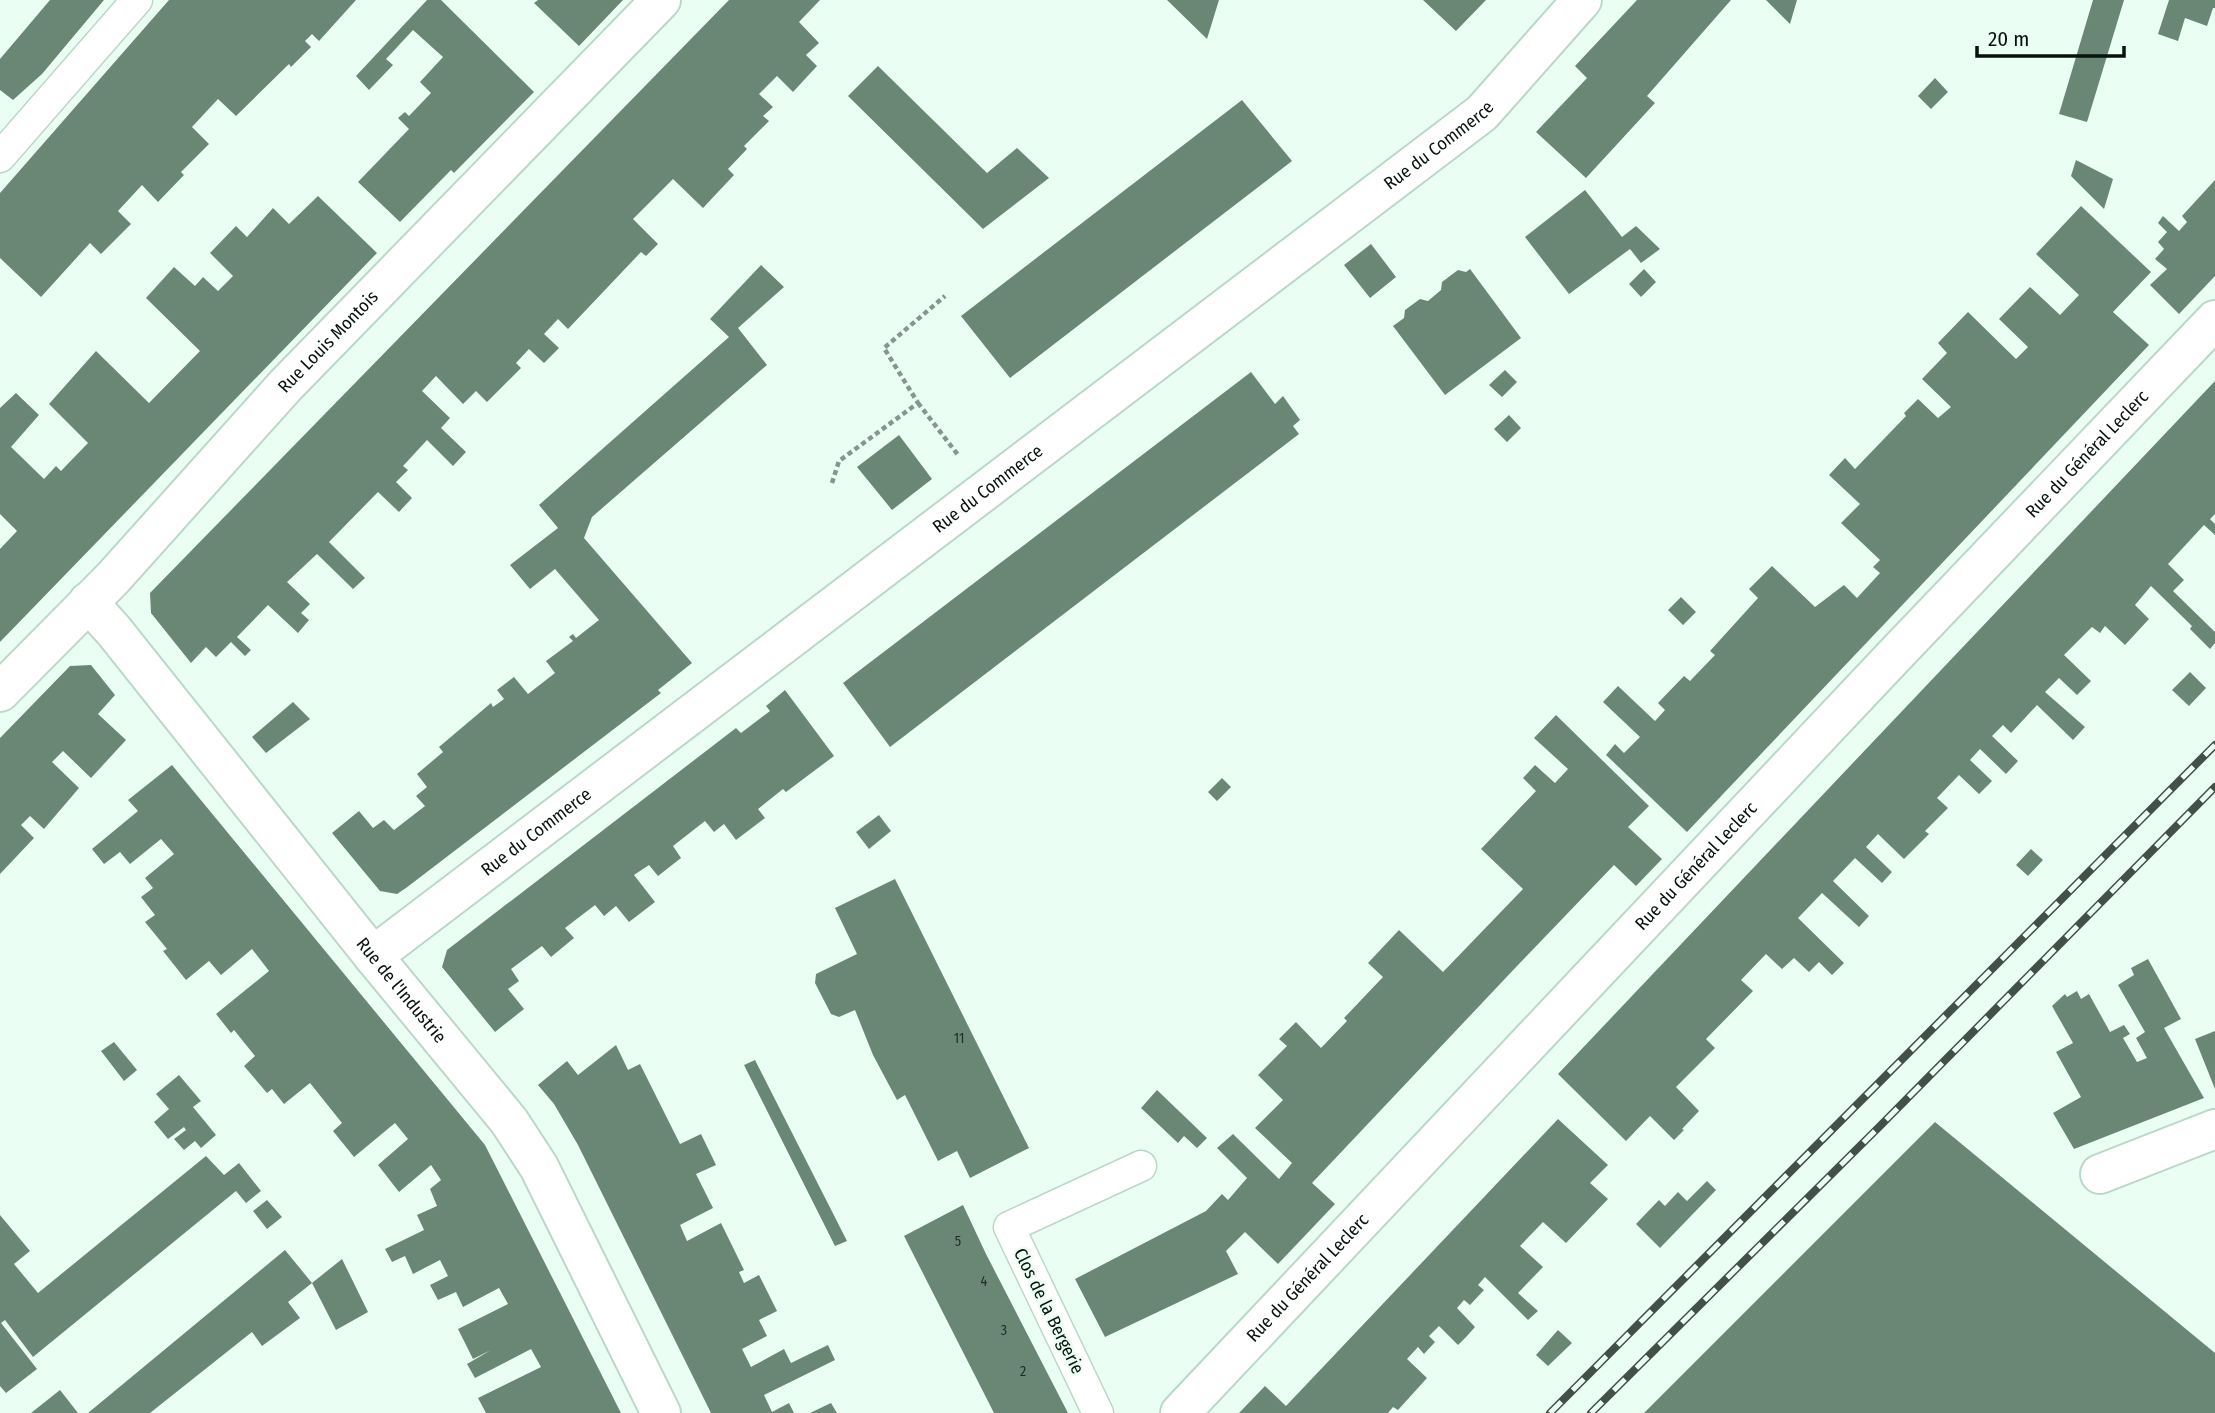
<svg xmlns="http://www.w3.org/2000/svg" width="2215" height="1413" font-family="'Fira Sans Condensed',sans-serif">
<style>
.building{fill:#6a8776}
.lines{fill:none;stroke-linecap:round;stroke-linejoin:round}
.service-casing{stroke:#bad8c7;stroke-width:33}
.minor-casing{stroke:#bad8c7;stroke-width:42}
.path{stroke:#86968d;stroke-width:4.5;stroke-dasharray:5 3.5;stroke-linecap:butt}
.service{stroke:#fff;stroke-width:30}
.minor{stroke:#fff;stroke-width:38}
.rail-casing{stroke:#435049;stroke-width:8}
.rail{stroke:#ebfef3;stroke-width:5;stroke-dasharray:16;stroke-linecap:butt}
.labels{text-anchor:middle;stroke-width:5;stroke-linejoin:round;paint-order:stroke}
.number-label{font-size:14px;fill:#202f26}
.street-label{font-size:18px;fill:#07120c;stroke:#ebfef3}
</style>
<rect width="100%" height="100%" fill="#ebfef3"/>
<!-- building -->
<path class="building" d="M50 0H104L42 74 13 100 0 90V59Z
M169 0H356L319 41 312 34 305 41 311 47 291 67 289 64 236 116 218 99 192 127 209 144 181 172 184 175 158 202 142 185 118 211 131 224 101 254 90 243 41 297 0 258V193Z
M427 0H441L534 92 454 173 451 170 400 222 358 182 409 129 398 118 405 112 409 116 431 93 420 82 443 57 413 30 386 59 393 65 369 90 356 76Z
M538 0H623L579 46 534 3Z
M729 0H820L799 22 819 43 806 55 817 66 793 92 777 76 759 94 773 107 763 116 769 121 744 146 747 149 728 169 734 175 703 208 673 179 633 219 658 244 646 256 641 252 568 329 558 319 544 334 559 348 544 363 529 349 516 363 521 368 487 402 476 391 463 404 436 376 422 391 450 418 441 428 466 452 453 466 427 440 403 466 408 470 396 482 412 498 399 512 378 492 329 542 365 578 353 589 317 554 287 582 310 604 301 613 309 620 298 633 268 605 237 637 251 650 245 656 231 642 216 657 206 647 191 663 151 613 150 593Z
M1167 0H1219L1207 39Z
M1423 0H1486L1456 31Z
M1637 0H1731L1647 96 1655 103 1586 178 1536 132 1587 78 1575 66Z
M1766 0H1797L1790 24Z
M2093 0H2124L2087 122 2059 114Z
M2169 0H2215V8H2213L2207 26 2185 18 2178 41 2158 34Z
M878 66 987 173 1017 148 1049 178 983 229 848 96Z
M1935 78 1948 92 1931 109 1918 96Z
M1242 100 1292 161 1010 378 961 316Z
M2076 160 2113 179 2104 209 2071 176Z
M2215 180V276L2179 314 2150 285 2167 269 2155 259 2164 249 2158 242 2167 232 2158 223 2163 216 2179 231 2187 222 2182 216Z
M1585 190 1622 237 1636 226 1660 249 1641 263 1630 249 1569 294 1525 237Z
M318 196 377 253 0 642V549L17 531 0 514V408L16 393 39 415 11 447 44 479 56 466 61 471 88 443 49 404 96 351 149 403 200 351 146 298 174 267 195 286 203 277 218 291 233 276 210 253 236 226 247 237 273 208 289 224Z
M2081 206 2151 272 2113 312 2149 345 1687 832 1606 755 1615 744 1624 753 1640 737 1603 702 1618 686 1655 721 1665 710 1658 703 1684 676 1690 681 1715 655 1710 651 1758 598 1749 589 1772 566 1815 607 1844 585 1857 598 1880 573 1873 567 1880 560 1841 523 1860 504 1829 475 1845 458 1855 469 1906 416 1904 413 1918 399 1938 418 1951 407 1922 379 1947 353 1938 343 1968 312 2016 359 2028 347 1999 319 2030 287 2060 315 2079 295 2036 254Z
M1371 244 1396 277 1370 298 1344 265Z
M761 265 784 287 738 328 767 365 592 517 584 538 692 663 658 690 661 693 406 888 397 894 380 891 332 833 359 811 373 828 384 820 394 830 425 806 416 796 427 787 417 774 443 752 439 747 491 703 493 707 504 699 497 690 514 677 528 694 555 673 546 661 573 641 569 637 573 634 576 638 599 620 555 569 530 589 510 565 558 528 539 505 729 337 710 319Z
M1470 269 1521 338 1445 395 1393 326 1404 318 1405 310 1420 299 1428 301 1441 290 1442 282 1458 270 1466 272Z
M1644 269 1656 282 1641 297 1629 284Z
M1505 370 1517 382 1502 397 1489 385Z
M1251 372 1275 404 1283 396 1300 420 1293 426 1299 434 890 747 843 683Z
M2215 381V514L2210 519 2215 524V535L2204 525 2168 564 2184 580 2173 591 2215 632V643L2210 649 2190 629 2192 626 2151 586 2135 605 2149 619 2125 645 2105 626 2100 633 2092 627 2064 655 2091 681 2077 695 2059 678 2045 692 2085 727 2073 740 2037 705 2011 733 2003 725 1992 736 2018 761 2006 774 1980 749 1970 760 1992 781 1979 794 1959 775 1937 798 1948 808 1925 831 1929 834 1904 859 1878 834 1866 847 1892 872 1882 883 1855 858 1833 881 1869 916 1859 927 1822 893 1798 918 1844 963 1832 975 1819 962 1809 972 1794 958 1782 969 1766 954 1741 980 1753 991 1706 1039 1715 1048 1676 1087 1699 1111 1682 1129 1684 1130 1674 1140 1650 1116 1626 1141 1558 1074Z
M1509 415 1521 428 1507 442 1494 429Z
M899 435 932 479 892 510 857 467Z
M1681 597 1696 612 1683 625 1668 610Z
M91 665 115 695 98 714 126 740 91 778 63 751 52 762 79 788 44 829 30 816 21 825 34 838 0 874V738L70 666Z
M2190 672 2206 688 2189 706 2172 690Z
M785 690 834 756 786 792 783 789 758 809 765 818 736 840 724 824 714 832 705 821 673 846 681 858 658 876 649 865 634 875 655 902 629 922 616 906 604 916 595 905 565 928 574 938 551 957 542 946 511 969 519 981 508 989 524 1009 495 1032 442 967 447 950 736 728 741 733 762 717 770 711 766 706Z
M293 702 310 719 266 753 252 737Z
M1556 715 1649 806 1628 827 1662 859 1636 886 1614 865 1517 966 1312 1183 1335 1204 1278 1264 1245 1232 1226 1251 1238 1274 1105 1337 1075 1279 1206 1211 1222 1194 1228 1200 1247 1178 1217 1148 1233 1134 1279 1179 1292 1163 1255 1128 1283 1100 1258 1075 1287 1046 1279 1039 1296 1022 1321 1048 1347 1021 1344 1018 1383 977 1368 963 1399 930 1443 972 1523 889 1481 849 1536 791 1523 778 1535 765 1555 783 1568 769 1534 738Z
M172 765 485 1145 621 1413H486L478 1398 541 1367 531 1349 475 1378 467 1364 491 1350 473 1359 458 1329 508 1304 499 1288 463 1307 456 1292 438 1300 430 1285 448 1276 440 1260 413 1274 405 1256 392 1262 385 1249 424 1230 417 1215 437 1206 430 1189 441 1180 431 1165 399 1192 378 1165 408 1139 395 1123 354 1157 333 1131 342 1123 310 1083 284 1104 272 1089 267 1093 244 1066 255 1056 234 1030 231 1033 216 1014 269 971 252 949 221 975 209 961 186 980 163 951 167 949 145 922 155 915 141 897 153 888 145 878 174 854 161 839 130 864 120 852 104 864 92 849 138 811 128 800Z
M1222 778 1231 787 1217 801 1208 792Z
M879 815 891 831 869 849 856 832Z
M2031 849 2043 860 2028 876 2016 865Z
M895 879 1029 1148 970 1178 957 1151 938 1161 905 1095 897 1100 873 1055 855 1010 839 1017 831 1014 815 983 816 974 857 954 835 908Z
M2148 959 2181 1019 2164 1028 2204 1098 2074 1149 2053 1113 2081 1097 2056 1052 2073 1043 2052 1006 2065 994 2067 997 2077 991 2081 999 2089 994 2110 1032 2124 1025 2130 1034 2123 1038 2137 1062 2147 1058 2136 1038 2145 1032 2118 985 2134 975 2131 968Z
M2215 1031V1089L2195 1039Z
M114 1042 137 1070 124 1081 101 1051Z
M616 1045 628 1070 640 1064 680 1144 701 1134 716 1165 696 1174 713 1208 680 1225 687 1241 721 1223 744 1270 739 1272 744 1283 759 1275 777 1311 759 1320 767 1336 742 1349 751 1367 784 1349 791 1363 828 1345 835 1360 764 1395 772 1412 789 1403 794 1413H711L578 1145 554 1104 538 1085 567 1061 578 1075Z
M755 1060 847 1241 835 1246 744 1065Z
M179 1075 201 1101 193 1107 216 1135 201 1148 195 1141 184 1150 174 1139 186 1130 184 1127 168 1139 154 1122 169 1109 156 1094Z
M1157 1090 1207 1138 1197 1148 1184 1136 1178 1143 1141 1108Z
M1558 1119 1608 1165 1590 1183 1608 1199 1566 1243 1543 1222 1520 1246 1543 1267 1518 1293 1538 1311 1528 1320 1485 1277 1478 1285 1484 1290 1470 1305 1464 1300 1457 1308 1475 1327 1467 1336 1458 1345 1439 1326 1429 1336 1435 1342 1424 1354 1418 1347 1407 1359 1427 1378 1398 1410 1393 1407 1388 1413H1239L1265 1386 1286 1406Z
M1935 1122 2215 1353V1413H1644Z
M206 1156 224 1175 239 1163 261 1191 246 1203 236 1191 33 1357 5 1320 1 1323 37 1369 6 1393 0 1386V1215L30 1251 14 1264 38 1293Z
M1707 1181 1716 1190 1660 1248 1636 1224 1659 1200 1665 1206 1678 1192 1687 1201Z
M267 1200 282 1217 267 1229 253 1211Z
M963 1205 986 1254 1068 1413H994L904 1236Z
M285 1250 312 1283 288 1302 300 1318 262 1346 252 1332 150 1413H88Z
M342 1259 368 1312 336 1330 312 1283Z
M1558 1330 1572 1343 1548 1366 1536 1355Z
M60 1390 78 1413H31Z
M831 1403 837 1413H810Z"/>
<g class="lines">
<defs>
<path id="service" d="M0 157 137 0
M1098 1413 1009 1227 1141 1166"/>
<g id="minor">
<path id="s1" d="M88 602 114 631 373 956 509 1121 539 1167 661 1413"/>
<path id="s2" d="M0 692 113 578 285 386 661 0"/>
<path id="s3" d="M373 956 1482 113 1582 0"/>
<path d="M2100 1174 2215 1129"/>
<path id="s4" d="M1180 1413 1895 655 2215 320"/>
</g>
</defs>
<!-- service casing -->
<use href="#service" class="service-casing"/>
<!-- minor casing -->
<use href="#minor" class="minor-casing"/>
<!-- path -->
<path class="path" d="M918 403 958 455
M832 483 839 461 918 403 884 348 945 296"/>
<!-- service -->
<use href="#service" class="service"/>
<!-- minor -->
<use href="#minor" class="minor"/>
<defs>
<path id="rail" d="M1550 1413 2215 745
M1591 1413 1879 1127 2215 787"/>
</defs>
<!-- rail casing -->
<use href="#rail" class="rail-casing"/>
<!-- rail -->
<use href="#rail" class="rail"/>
</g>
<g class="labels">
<!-- number labels -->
<g class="number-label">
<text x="959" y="1043">11</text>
<text x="958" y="1246">5</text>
<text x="984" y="1286">4</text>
<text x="1004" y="1335">3</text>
<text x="1023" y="1376">2</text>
</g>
<!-- street labels -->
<g class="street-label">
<text dy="6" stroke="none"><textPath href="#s3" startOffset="1339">Rue du Commerce</textPath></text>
<text dy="6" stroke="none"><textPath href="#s2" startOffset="480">Rue Louis Montois</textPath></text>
<text dy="6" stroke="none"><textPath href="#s4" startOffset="1320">Rue du Général Leclerc</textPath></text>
<text dy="6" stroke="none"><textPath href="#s3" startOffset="772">Rue du Commerce</textPath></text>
<text dy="6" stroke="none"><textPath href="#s3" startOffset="205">Rue du Commerce</textPath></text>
<text dy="6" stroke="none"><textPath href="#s4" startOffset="752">Rue du Général Leclerc</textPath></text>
<text dy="6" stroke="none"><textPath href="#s1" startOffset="499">Rue de l'Industrie</textPath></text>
<text dy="6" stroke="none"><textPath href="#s4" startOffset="186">Rue du Général Leclerc</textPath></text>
<text transform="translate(1049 1311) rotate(64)" y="6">Clos de la Bergerie</text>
</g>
</g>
<!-- scale -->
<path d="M1977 46v10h147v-10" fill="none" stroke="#07120c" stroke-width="3.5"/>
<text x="1988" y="46" font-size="21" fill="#07120c" stroke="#ebfef3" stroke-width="5" paint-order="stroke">20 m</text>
</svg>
